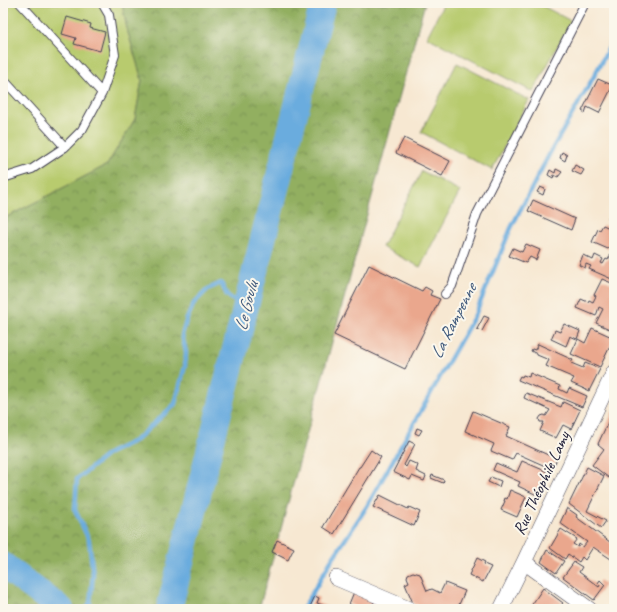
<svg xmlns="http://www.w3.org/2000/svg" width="617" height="612" font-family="Caveat,sans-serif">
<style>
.green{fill:#b8cb6e;stroke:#6d7654}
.forest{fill:url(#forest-crowns);stroke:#5a684e}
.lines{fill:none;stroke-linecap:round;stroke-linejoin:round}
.stream{stroke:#6aacde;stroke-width:4.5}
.river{stroke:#6aacde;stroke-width:26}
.building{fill:#eaa78d}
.lane-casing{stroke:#424052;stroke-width:10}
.street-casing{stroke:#424052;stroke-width:16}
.lane{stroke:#fff;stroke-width:8}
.street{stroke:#fff;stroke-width:15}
.labels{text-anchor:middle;stroke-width:4;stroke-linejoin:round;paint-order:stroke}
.street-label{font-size:17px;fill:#22223b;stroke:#fbf7ec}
.water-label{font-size:18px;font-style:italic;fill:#3f597c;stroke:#fbf7ec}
</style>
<defs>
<pattern id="forest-crowns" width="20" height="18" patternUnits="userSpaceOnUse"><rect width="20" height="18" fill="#92af61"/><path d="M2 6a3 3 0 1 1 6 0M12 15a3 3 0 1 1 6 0" fill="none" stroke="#778e51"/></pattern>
</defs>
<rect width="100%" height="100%" fill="#fbf7ec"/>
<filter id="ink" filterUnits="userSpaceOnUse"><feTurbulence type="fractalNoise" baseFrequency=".025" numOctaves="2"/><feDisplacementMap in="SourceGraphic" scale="8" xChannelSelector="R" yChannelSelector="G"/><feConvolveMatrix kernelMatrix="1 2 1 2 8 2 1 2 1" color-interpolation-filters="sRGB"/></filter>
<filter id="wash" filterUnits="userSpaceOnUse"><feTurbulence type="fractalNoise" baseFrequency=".012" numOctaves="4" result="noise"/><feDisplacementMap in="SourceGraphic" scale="16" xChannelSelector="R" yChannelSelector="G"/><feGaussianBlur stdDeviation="0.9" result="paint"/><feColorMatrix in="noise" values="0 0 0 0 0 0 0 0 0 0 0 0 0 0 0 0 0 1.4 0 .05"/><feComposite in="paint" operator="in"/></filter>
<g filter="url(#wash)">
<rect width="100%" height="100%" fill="#f7e8d2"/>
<!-- green -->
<path class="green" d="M3 3H122L127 29 142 80 135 119 107 165 3 219Z
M444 3H537L571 21 533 92 427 37Z
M457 63 529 100 492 170 421 132Z
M422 171 460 191 420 267 382 247Z"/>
<!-- forest -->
<path class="forest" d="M122 3H425L259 609H3V219L107 165 135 119 142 80 127 29Z"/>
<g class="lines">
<!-- stream -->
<path class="stream" d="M86 609 90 603 93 575 89 540 75 510 77 479 109 453 136 440 175 404 185 366 186 352 182 335 186 321 194 303 208 289 221 283 227 295 245 309
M303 609 331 561 366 508 475 315 511 228 551 151 593 78 614 38"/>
<!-- river -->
<path class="river" d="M3 565 61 609
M169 609 323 3"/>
</g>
<g id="blocks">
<!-- building -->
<path class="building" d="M67 17 91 24 90 28 105 32 100 51 74 44 76 38 62 34Z
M598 79 614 86V90L611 89 599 113 587 107 585 113 582 111Z
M404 138 450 161 442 176 396 153Z
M562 152 567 155 565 161 560 158Z
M575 165 584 170 581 175 572 171Z
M556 169 562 172 558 177 554 175 553 178 548 175 550 170 555 173Z
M540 187 545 189 543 195 537 192Z
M533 200 575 219 571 230 528 211Z
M611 211 614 212V221L608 218Z
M603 225 614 230V244L612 243 608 249 592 242 598 229 600 230Z
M526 244 540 250 536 260 530 257 526 263 509 256 513 248 522 252Z
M611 254 614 256V280L589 269 591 266 586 264 585 268 579 265 583 255 593 260 595 255 603 259 601 263 603 264 606 259 608 260Z
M369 265 422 291 425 287 432 291 430 295 440 299 405 369 334 335Z
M602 279 614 284V331L596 323 603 309 599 307 596 316 577 308 581 299 588 302 589 300 593 302 596 296 594 295Z
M484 316 489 318 482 331 477 329Z
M564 324 580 331 577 339 570 336 566 346 551 339 555 330 560 332Z
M592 328 614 338 600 367 571 354 578 339 585 343Z
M538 344 573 360 571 363 583 368 585 363 600 369 589 391 571 383 574 378 546 366 549 360 537 355V354L531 351 532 349 535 350Z
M530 373 560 386 559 389 567 393 569 388 587 396 582 407 518 380 520 376 522 377 523 375 529 377Z
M526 393 561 407 563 402 580 410 571 429 563 425 556 438 540 431 544 422H540L539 419 541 416 544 415 546 416 550 410 524 398Z
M614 409V454L613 455 614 456V472L609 478 592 465 604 449 598 444Z
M473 411 510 427 506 436 557 459 552 469 516 453 512 460 491 451 494 444 465 431Z
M417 428 422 430 419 435 415 433Z
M409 441 415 444 404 465 406 467 409 461 418 465 416 471 426 476 424 481 412 476 410 480 393 472Z
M371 450 381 457 334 534 323 527 359 467H360Z
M522 461 550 473 539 496 518 486 520 482 493 470 496 463 517 472Z
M587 467 604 476 587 511 606 521 601 528 569 504Z
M432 475 444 480 443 483 431 478Z
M491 477 501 481 499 487 488 482Z
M510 490 526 497 517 517 501 510 505 501H504L505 498 507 499Z
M380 495 408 509 409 507 420 512 414 526 373 507Z
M567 508 577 515 576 517 614 545V561L593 547 585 560 582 557 579 562 568 554 565 559 550 548 561 529 577 539 573 544 578 547 579 544 583 547 587 542 560 523Z
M277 540 294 548 288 560 272 552Z
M547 550 564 561 556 573 541 562Z
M477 558 485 562 484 564 491 567 483 582 469 575Z
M574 562 582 567 579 572 599 587 600 585 598 583 600 580 605 585 594 600 563 577Z
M413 572 420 574 427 591 432 589 440 593 445 583 465 591 457 609H441L436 607 435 609H426L413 603 405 584 409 582 407 577 408 574Z
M543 588 563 603 558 609H529Z
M354 592 374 601 371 609H360L349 604Z
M315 596 319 598 317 603 333 609H309Z"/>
</g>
</g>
<g filter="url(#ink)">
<use href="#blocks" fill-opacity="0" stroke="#424052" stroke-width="1"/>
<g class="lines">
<defs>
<path id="lane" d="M20 3 102 93
M3 79 65 147
M3 178 32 169 65 147 82 130 102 93 115 55 109 15 102 3
M445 294 452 286 477 214 585 3"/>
<path id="street" d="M524 562 589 609
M336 578 409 609
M501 609 524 562 614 372"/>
</defs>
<!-- lane casing -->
<use href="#lane" class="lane-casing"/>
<!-- street casing -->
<use href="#street" class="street-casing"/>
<!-- lane -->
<use href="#lane" class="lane"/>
<!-- street -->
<use href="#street" class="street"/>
</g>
</g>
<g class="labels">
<!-- street labels -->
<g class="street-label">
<text transform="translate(541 483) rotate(-65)" y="6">Rue Théophile Lamy</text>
</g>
<!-- water labels -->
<g class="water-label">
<text transform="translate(246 306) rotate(-76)" y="6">Le Goulu</text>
<text transform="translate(453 321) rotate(-63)" y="6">La Rampenne</text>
</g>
</g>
<!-- margin -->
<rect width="617" height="612" fill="none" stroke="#fbf7ec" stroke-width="16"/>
</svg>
